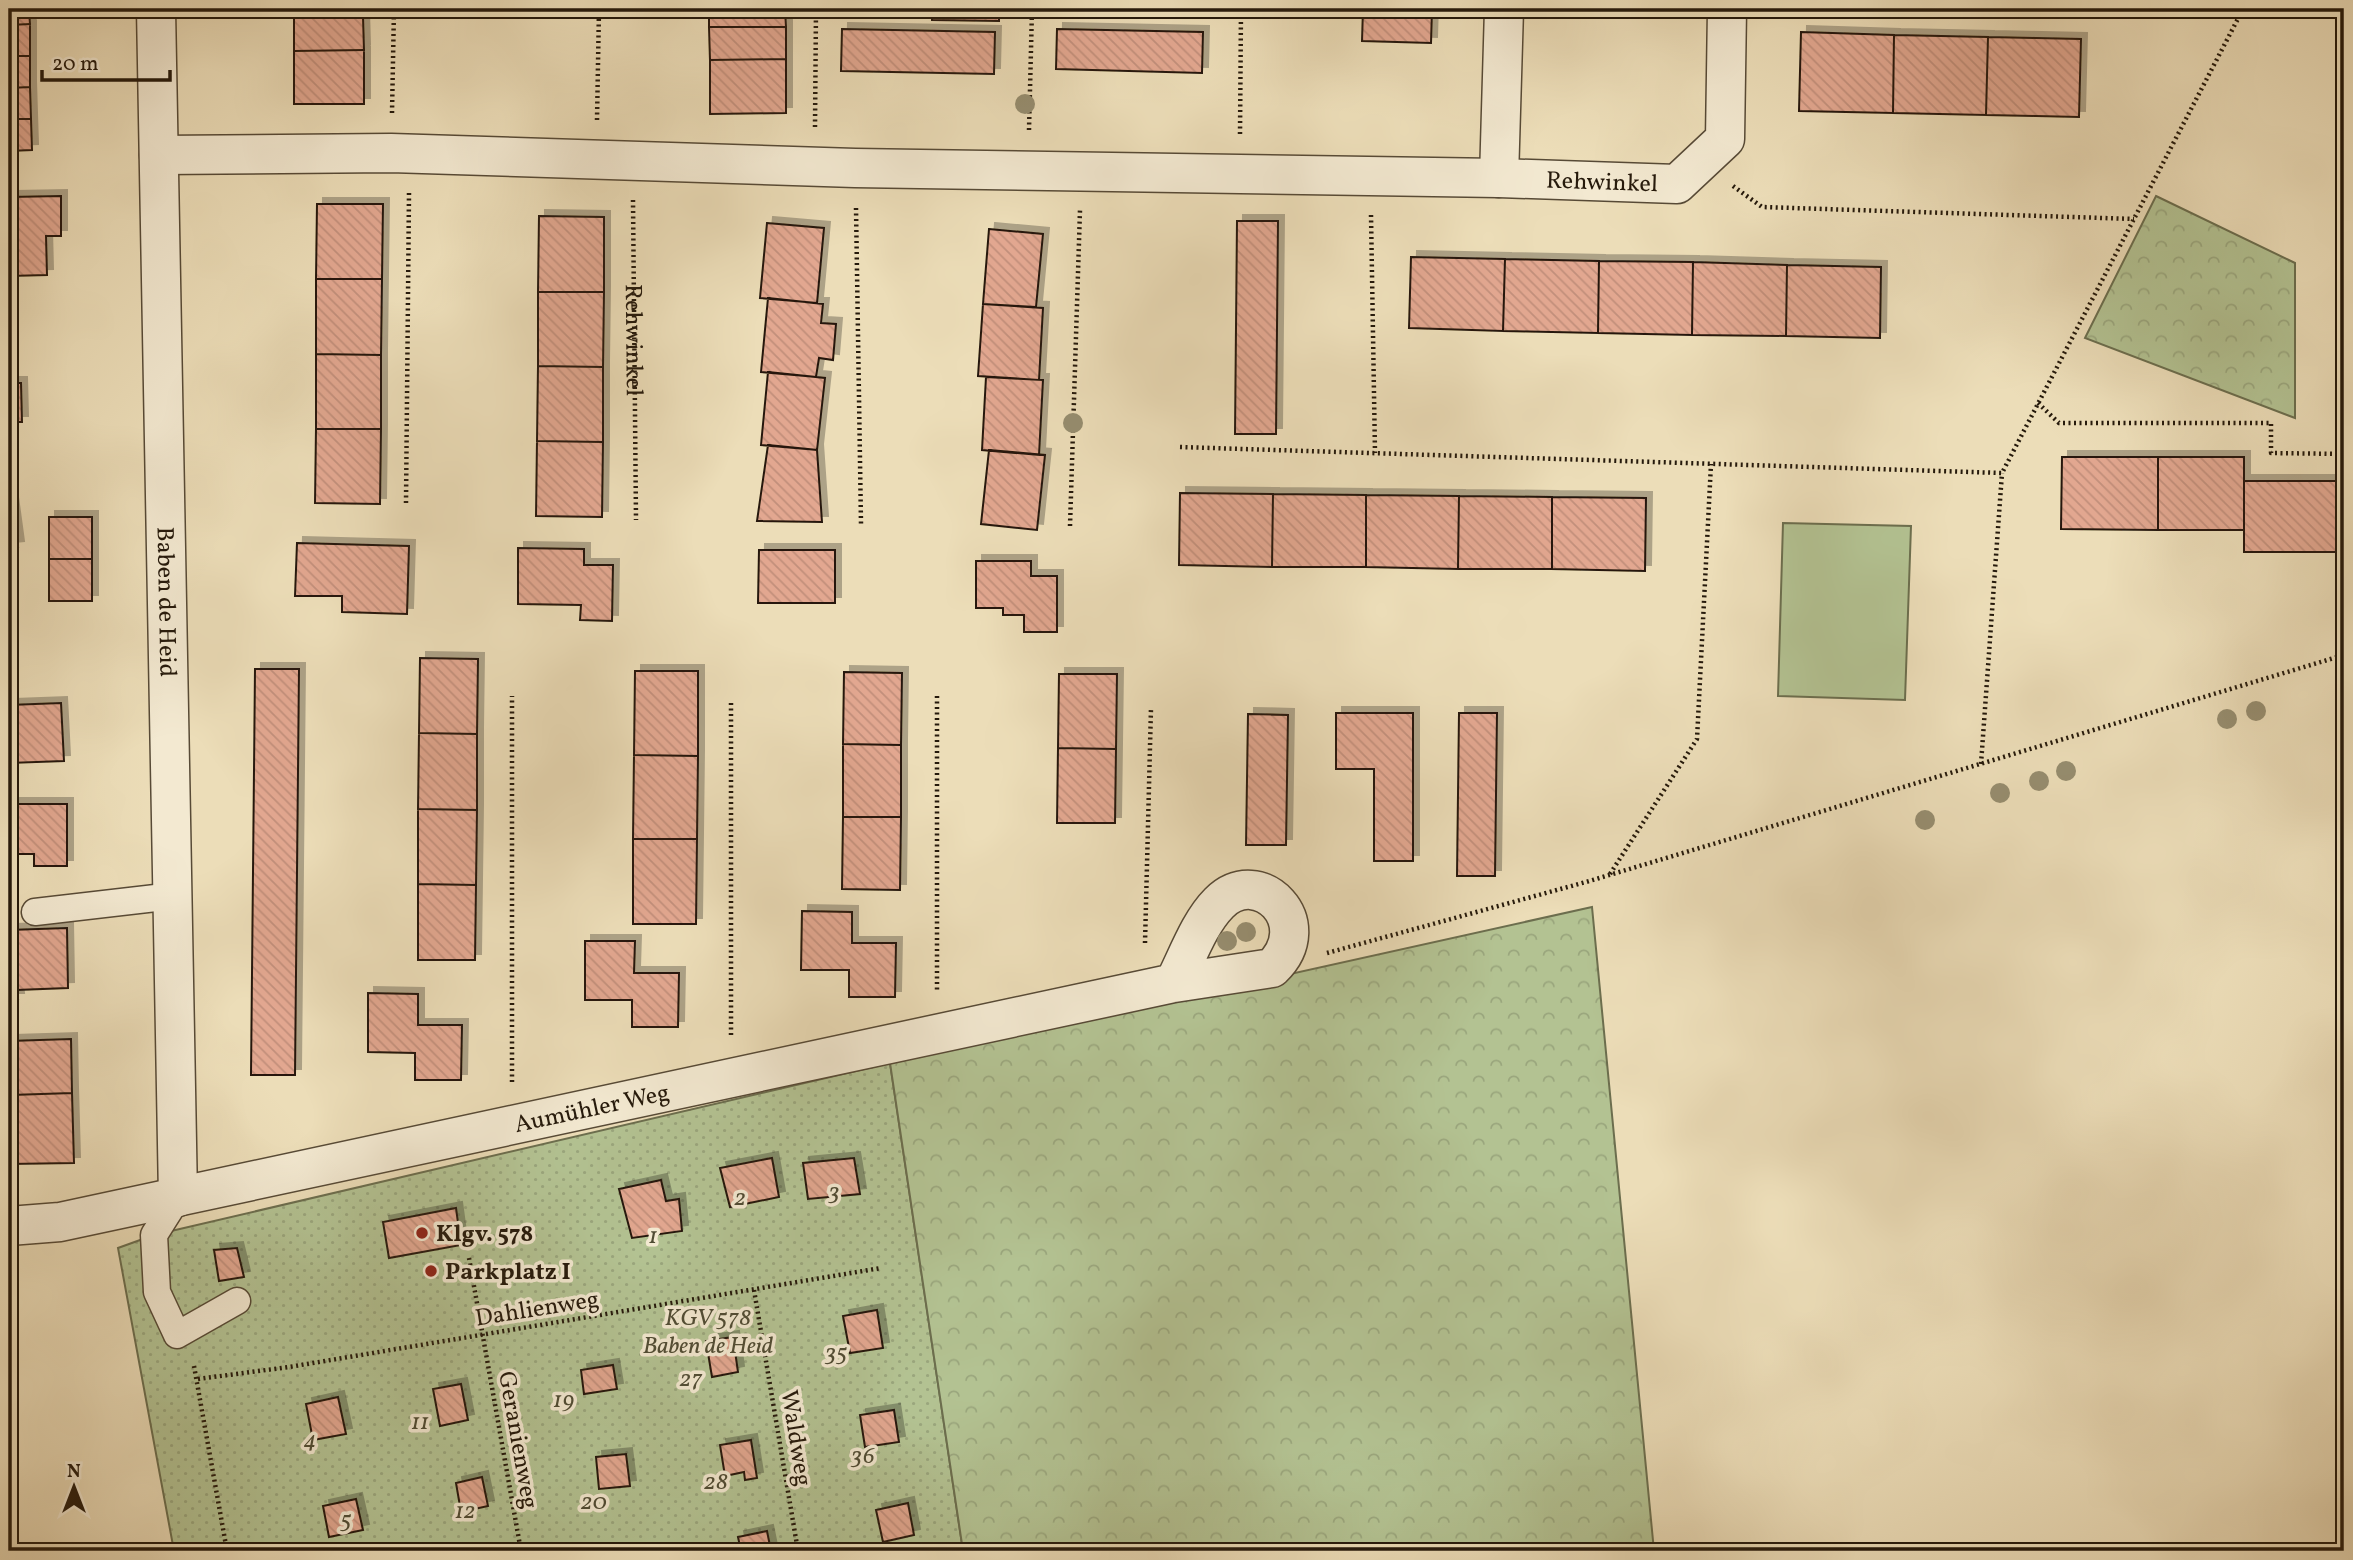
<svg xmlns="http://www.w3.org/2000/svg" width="2353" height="1560" font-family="Vollkorn,serif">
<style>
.grass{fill:url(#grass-dots);stroke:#6c6e4e;stroke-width:2}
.forest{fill:url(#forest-crowns);stroke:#6c6e4e;stroke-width:2}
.pitch{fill:#b3c292;stroke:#6c6e4e;stroke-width:2}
.building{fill:url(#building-back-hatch);stroke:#25190b;stroke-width:2;filter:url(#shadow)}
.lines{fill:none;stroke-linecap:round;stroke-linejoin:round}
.service-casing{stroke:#574a36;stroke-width:29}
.minor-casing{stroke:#574a36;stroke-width:41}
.path{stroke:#25190b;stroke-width:4.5;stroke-dasharray:2 3.5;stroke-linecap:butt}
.service{stroke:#f3e9d1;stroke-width:26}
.minor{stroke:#f3e9d1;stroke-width:38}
.tree{fill:#968d6f}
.poi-dot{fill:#8f2418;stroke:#f3e9d1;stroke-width:2.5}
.labels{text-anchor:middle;stroke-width:7;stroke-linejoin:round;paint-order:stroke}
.street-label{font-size:24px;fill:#25190b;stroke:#f3e9d1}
.park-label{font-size:24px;font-style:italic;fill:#504c34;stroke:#f3e9d1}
.poi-label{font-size:24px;font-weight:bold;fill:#25190b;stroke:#f3e9d1;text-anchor:start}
</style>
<defs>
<pattern id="grass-dots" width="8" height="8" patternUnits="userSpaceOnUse" patternTransform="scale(1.75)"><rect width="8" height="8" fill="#b3c292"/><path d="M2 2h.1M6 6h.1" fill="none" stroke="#9aa67d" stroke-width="1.8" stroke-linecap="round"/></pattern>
<pattern id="forest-crowns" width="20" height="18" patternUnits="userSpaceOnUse" patternTransform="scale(1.75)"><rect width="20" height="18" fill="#b3c292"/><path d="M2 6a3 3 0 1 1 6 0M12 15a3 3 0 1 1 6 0" fill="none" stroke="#9aa67d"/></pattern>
<pattern id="building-back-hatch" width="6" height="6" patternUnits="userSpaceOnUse" patternTransform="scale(1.75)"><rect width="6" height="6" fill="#e2a790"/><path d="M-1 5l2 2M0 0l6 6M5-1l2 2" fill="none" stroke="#c28f7b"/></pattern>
<filter id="shadow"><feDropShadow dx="6" dy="-6" stdDeviation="0" flood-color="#0004"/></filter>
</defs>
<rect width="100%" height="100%" fill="#ecddb8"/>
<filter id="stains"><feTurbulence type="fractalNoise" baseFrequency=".00286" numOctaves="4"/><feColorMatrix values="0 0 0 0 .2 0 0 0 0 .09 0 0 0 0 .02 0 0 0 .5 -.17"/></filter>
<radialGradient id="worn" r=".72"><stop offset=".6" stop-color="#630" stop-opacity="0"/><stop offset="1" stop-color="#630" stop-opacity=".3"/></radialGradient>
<!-- grass -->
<path class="grass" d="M890 1063 963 1551H174L118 1248 154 1235Z"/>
<!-- forest -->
<path class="forest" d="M2156 196 2295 263V418L2085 338Z
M1592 907 1654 1551H963L890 1063Z"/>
<!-- pitch -->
<path class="pitch" d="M1783 523 1911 526 1905 700 1778 696Z"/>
<!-- building -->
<path class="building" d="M9 9H29L30 24 9 25Z
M293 9H363V17L294 18Z
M709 9H785L786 27H709Z
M932 9H999V21L932 20Z
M1363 9H1432L1431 43 1362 41Z
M363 17 364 50 294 51V18Z
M30 24V56H9V25Z
M709 27H786V59L710 60Z
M842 29 995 32 994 74 841 71Z
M1057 29 1203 32 1202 73 1056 69Z
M1801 32 1894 35 1893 113 1799 111Z
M1894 35 1988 37 1986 115 1893 113Z
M1988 37 2081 39 2079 117 1986 115Z
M364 50V104H294V51Z
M9 56H30V87L9 88Z
M786 59V113L710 114V60Z
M30 87 31 119H9V88Z
M9 119H31L32 150 9 151Z
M61 196V236H46L47 275 9 276V197Z
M317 204H383L382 279H316Z
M539 216 604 217V292H538Z
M1237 221H1278L1276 434H1235Z
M767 223 824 228 817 303 760 298Z
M989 229 1043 234 1036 307 983 304Z
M1411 257 1505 259 1503 331 1409 328Z
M1505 259 1599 261 1598 333 1503 331Z
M1599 261 1693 262 1692 335 1598 333Z
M1693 262 1787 265 1786 336 1692 335Z
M1787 265 1881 267 1880 338 1786 336Z
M316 279H382L381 355 316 354Z
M538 292H604L603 367 538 366Z
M768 298 823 304 821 323 836 324 833 360 819 358 816 377 761 372Z
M983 304 1043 308 1039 380 978 376Z
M316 354 381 355V429H316Z
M538 366 603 367V442L537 441Z
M768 372 825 378 817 450 761 445Z
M986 377 1043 380 1039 455 982 450Z
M9 383H21L22 422H9Z
M316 429H381L380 504 315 503Z
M537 441 603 442 602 517 536 516Z
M768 445 817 450 822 522 757 521Z
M989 450 1045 455 1037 530 981 524Z
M2062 457H2158V530L2061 529Z
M2158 457H2244V530H2158Z
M9 481 18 547 9 548Z
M2244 481H2344V552H2244Z
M1180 493 1273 494 1272 567 1179 565Z
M1273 494 1366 495V567H1272Z
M1366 495 1459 496 1458 569 1366 567Z
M1459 496 1552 497V569H1458Z
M1552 497 1646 498 1645 571 1552 569Z
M49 517H92V559H49Z
M297 543 409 546 407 614 342 612V596H295Z
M518 548 584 549V565H613L612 621 580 620 581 605 518 604Z
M759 550H835V603H758Z
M49 559H92V601H49Z
M976 561H1031V576H1057V632H1024V615H1003V608H976Z
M420 658 478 659 477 734 419 733Z
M255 669H299L295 1075H251Z
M635 671H698V756L634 755Z
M844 672 902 673 901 745 843 744Z
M1059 674H1117L1116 749 1058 748Z
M61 703 64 761 9 763V705Z
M1336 713H1413V861H1374V769H1336Z
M1459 713H1497L1495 876H1457Z
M1248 714 1288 715 1286 845H1246Z
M419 733 477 734V810L418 809Z
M843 744 901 745V817H843Z
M1058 748 1116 749 1115 823H1057Z
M634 755 698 756 697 839H633Z
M9 804H67V866H34V854H9Z
M418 809 477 810 476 885 418 884Z
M843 817H901L900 890 842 889Z
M633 839H697L696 924H633Z
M418 884 476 885 475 960H418Z
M802 911 852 912V943H896L895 997H849V970H801Z
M67 928 68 988 17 990 18 999H9V930Z
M585 941H635L634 973H679L678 1027H632V1000H585Z
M368 993 418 994V1025H462L461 1080H415V1053L368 1052Z
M71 1039 72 1093 11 1095 9 1041Z
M72 1093 74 1163 9 1164 11 1095Z
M772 1158 779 1197 730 1207 720 1168Z
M854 1158 860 1194 808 1199 803 1163Z
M661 1180 666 1201 679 1199 682 1231 632 1238 619 1189Z
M456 1208 461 1245 389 1258 383 1222Z
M237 1248 244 1277 219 1281 214 1250Z
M877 1310 883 1348 850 1353 843 1316Z
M733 1337 738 1372 712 1377 706 1341Z
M613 1365 617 1389 584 1394 581 1370Z
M461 1384 468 1420 440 1426 433 1389Z
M338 1397 346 1434 313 1440 306 1404Z
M894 1410 899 1442 865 1447 860 1415Z
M751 1440 757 1478 745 1480 744 1472 725 1476 720 1445Z
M626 1454 630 1486 599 1489 596 1457Z
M482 1477 488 1506 461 1512 456 1483Z
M356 1499 363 1530 329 1537 323 1506Z
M908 1503 914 1535 883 1542 876 1510Z
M767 1531 771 1551H741L738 1537Z"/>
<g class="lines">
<defs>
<path id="service" d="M35 912 173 896
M178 1197 154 1235 157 1292 177 1335 237 1301"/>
<g id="minor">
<path id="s2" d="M156 9 178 1197"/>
<path d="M159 155 391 153 855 168 1499 178 1504 9"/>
<path id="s3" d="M1499 178 1677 184 1725 139 1727 9"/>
<path id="s4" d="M9 1226 60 1222 1174 983 1272 968C1319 923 1259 863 1219 903 1199 923 1187 958 1174 983"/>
</g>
</defs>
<!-- service casing -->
<use href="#service" class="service-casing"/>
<!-- minor casing -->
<use href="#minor" class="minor-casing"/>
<!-- path -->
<g class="path">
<path d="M392 113 394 9"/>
<path d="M597 120 599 9"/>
<path d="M815 127 816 9"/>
<path d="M1029 130 1032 9"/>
<path d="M1240 134 1241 9"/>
<path d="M1733 186 1762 207 2134 219"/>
<path id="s1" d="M633 200 636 520"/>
<path d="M856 208 861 524"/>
<path d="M1371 215 1375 453"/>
<path d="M2038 403 2059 423H2271V453L2344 454"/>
<path d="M1180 447 2002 473 2243 9"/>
<path d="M406 503 409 193"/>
<path d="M1070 526 1080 210"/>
<path d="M937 696V991"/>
<path d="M731 703V1035"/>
<path d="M1981 764 2002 473"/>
<path d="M1610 874 1697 739 1711 464"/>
<path d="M1145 943 1151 708"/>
<path d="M1327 953 1586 882 2344 655"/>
<path d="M512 1082V696"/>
<path d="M469 1258 521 1551"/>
<path d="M754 1290 798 1551"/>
<path d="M194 1366 227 1551"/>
<path d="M198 1379 289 1367 881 1268"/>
</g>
<!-- service -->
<use href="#service" class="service"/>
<!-- minor -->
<use href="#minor" class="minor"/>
</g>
<!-- trees -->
<g class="tree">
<circle cx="1025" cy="104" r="10"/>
<circle cx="1073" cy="423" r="10"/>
<circle cx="2256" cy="711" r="10"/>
<circle cx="2227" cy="719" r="10"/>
<circle cx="2066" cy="771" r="10"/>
<circle cx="2039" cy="781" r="10"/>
<circle cx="2000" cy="793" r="10"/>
<circle cx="1925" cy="820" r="10"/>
<circle cx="1246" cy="932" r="10"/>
<circle cx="1227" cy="941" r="10"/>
</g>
<!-- markers -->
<g class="poi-dot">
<circle cx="422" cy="1233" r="7"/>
<circle cx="431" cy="1271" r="7"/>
</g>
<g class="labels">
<!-- street labels -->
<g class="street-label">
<text dy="8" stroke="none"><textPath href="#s3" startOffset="103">Rehwinkel</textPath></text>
<text dy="8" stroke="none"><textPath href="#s1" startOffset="140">Rehwinkel</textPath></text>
<text dy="8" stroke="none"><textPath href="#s2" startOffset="593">Baben de Heid</textPath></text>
<text dy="8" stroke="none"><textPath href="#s4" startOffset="595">Aumühler Weg</textPath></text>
<text transform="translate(537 1308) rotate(-9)" y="8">Dahlienweg</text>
<text transform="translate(797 1438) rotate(81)" y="8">Waldweg</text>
<text transform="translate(519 1440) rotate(80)" y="8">Geranienweg</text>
</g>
<!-- park labels -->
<g class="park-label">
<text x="834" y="1199">3</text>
<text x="740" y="1205">2</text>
<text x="653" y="1243">1</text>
<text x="708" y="1325">KGV 578<tspan x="708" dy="28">Baben de Heid</tspan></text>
<text x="836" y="1360">35</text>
<text x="691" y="1386">27</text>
<text x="564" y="1407">19</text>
<text x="420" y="1429">11</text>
<text x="310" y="1447">4</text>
<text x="863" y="1463">36</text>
<text x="716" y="1489">28</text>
<text x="594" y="1509">20</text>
<text x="465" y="1518">12</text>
<text x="346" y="1527">5</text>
</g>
<!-- poi labels -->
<g class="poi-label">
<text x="436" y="1241">Klgv. 578</text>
<text x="445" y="1279">Parkplatz I</text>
</g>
</g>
<!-- margin -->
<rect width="2353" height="1560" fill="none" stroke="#ecddb8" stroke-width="35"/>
<rect x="10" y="10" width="2332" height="1539" fill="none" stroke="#25190b" stroke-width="3.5"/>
<rect x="18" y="18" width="2318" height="1525" fill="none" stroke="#25190b" stroke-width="2"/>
<!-- north arrow -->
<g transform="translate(74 1487)" stroke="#f3e9d1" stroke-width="5" paint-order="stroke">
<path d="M0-5L12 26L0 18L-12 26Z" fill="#25190b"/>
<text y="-10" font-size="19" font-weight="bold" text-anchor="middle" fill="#25190b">N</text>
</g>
<!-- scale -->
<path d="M42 70v10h128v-10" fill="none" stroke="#25190b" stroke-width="3.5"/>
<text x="52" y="70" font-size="21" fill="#25190b" stroke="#f3e9d1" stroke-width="5" paint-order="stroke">20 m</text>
<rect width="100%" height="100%" filter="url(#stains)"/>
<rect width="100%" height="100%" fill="url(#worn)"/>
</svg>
